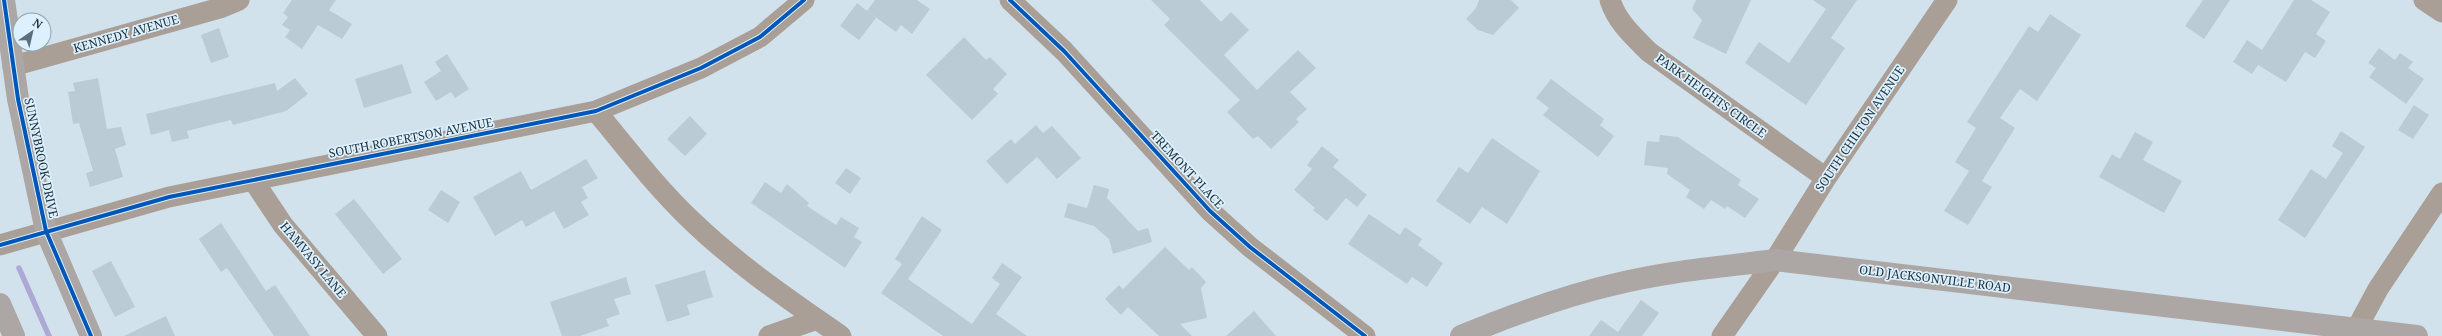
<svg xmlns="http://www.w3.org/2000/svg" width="2442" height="336" font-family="'Noto Serif',serif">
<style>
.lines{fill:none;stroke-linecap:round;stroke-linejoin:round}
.stream{stroke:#aea8d4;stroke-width:5.5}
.building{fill:#bacbd6}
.minor{stroke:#a99f97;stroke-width:21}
.secondary{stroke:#aca7a4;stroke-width:22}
.cycleway-casing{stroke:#dcf0fe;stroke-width:6}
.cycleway{stroke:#0057b8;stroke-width:4}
.labels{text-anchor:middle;stroke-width:3.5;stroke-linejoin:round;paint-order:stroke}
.street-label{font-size:12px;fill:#1d323f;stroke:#dcf0fe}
</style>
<rect width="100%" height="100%" fill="#d2e2ed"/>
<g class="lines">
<!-- stream -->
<path class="stream" d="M19 268 49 336"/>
</g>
<!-- building -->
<path class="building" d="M292 0H336L329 10 352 24 342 39 318 25 302 49 285 37 290 30 282 25 288 17 283 13Z
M875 0H917L930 9 912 34 901 25 896 32 867 11Z
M1151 0H1200L1221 22 1231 12 1249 30 1224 55 1257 90 1298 50 1316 68 1290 92 1307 109 1296 119 1299 122 1271 149 1258 136 1253 139 1227 112 1240 100 1164 25 1170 19Z
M1479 0H1511L1519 8 1493 35 1478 30 1466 19 1476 8Z
M1696 0H1751L1726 54 1693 38 1702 20 1692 9Z
M1813 0H1857L1831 38 1845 48 1806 105 1745 63 1759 42 1789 63 1826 9Z
M2203 0H2230L2204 39 2185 26Z
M2294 0H2311L2330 12 2316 34 2326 41 2315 58 2305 52 2286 82 2258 65 2252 74 2233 62 2247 40 2262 50Z
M857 3 876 18 859 40 840 26Z
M2050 14 2081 35 2037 101 2020 89 2000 118 2015 128 1982 181 1992 187 1968 225 1944 211 1969 171 1955 162 1976 128 1967 122 2029 26 2038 32Z
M219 28 229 57 211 63 201 35Z
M964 37 986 60 990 57 1007 74 993 89 998 94 972 120 926 75Z
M2379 48 2395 60 2400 53 2413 62 2408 68 2424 79 2406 104 2369 77 2376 68 2368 63Z
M447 54 469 89 455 98 451 92 436 101 424 82 441 71 435 62Z
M402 64 412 93 364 108 355 79Z
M98 78 107 129 121 127 126 145 115 149 123 177 90 187 86 173 93 171 79 123 73 124 68 92 75 91 73 83Z
M295 78 308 94 286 111 233 125 231 120 187 131 189 138 172 142 169 130 151 135 146 114 275 83 277 91Z
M1551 79 1604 119 1600 125 1614 136 1598 157 1543 115 1549 108 1536 98Z
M2414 105 2429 115 2413 139 2398 130Z
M690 116 707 134 685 156 667 139Z
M1036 125 1043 133 1052 126 1081 158 1057 179 1037 157 1007 184 986 161 1011 139 1015 144Z
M2341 131 2365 147 2305 238 2278 220 2311 169 2326 179 2343 153 2332 146Z
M2135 132 2153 142 2143 160 2182 181 2164 213 2099 177 2112 154 2120 159Z
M1660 135 1678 137 1741 180 1738 185 1759 199 1745 218 1727 206 1725 209 1711 200 1704 209 1686 197 1690 190 1667 174 1668 168 1644 165 1647 141 1659 142Z
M1492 138 1540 171 1507 224 1482 207 1470 224 1436 201 1459 167 1468 173Z
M1322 146 1339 160 1333 167 1367 195 1357 207 1346 198 1327 221 1313 210 1315 208 1294 190 1312 169 1307 165Z
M586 159 598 178 582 187 588 198 581 202 589 215 564 229 554 211 526 227 522 220 495 236 473 197 521 171 531 190Z
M846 168 861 178 850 194 835 183Z
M765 182 781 193 787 184 809 203 807 206 836 225 841 217 859 228 854 237 862 242 845 268 751 203Z
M1094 185 1109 189 1107 198 1138 231 1148 228 1152 242 1113 254 1109 239 1094 226 1064 217 1068 203 1087 208Z
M441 190 460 202 448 223 428 210Z
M354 199 402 259 383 274 335 214Z
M1369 214 1400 235 1405 227 1422 239 1418 245 1443 263 1427 287 1412 277 1407 284 1348 244Z
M922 216 942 230 908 279 972 324 1000 284 992 278 1002 263 1022 277 996 314 1027 336H943L881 293 902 264 895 259Z
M221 223 266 291 275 285 310 336H274L227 268 221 272 199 239Z
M1165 247 1189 270 1192 267 1206 282 1201 288 1207 318 1180 324 1192 336H1159L1128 307 1121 315 1105 299 1119 285 1123 289Z
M111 261 135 307 115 317 92 271Z
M705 270 713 297 687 305 690 315 667 322 655 285Z
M626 277 631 294 614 299 620 314 606 319 609 326 580 336H562L550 302Z
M1641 300 1659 313 1642 336H1589L1601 320 1618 332Z
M1254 311 1276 336H1226Z
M166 316 175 336H124Z"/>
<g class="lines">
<!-- minor -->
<path class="minor" d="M1010 0 1064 51 1210 211 1250 247 1365 336
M1610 0C1617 22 1633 36 1649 52L1826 178
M2424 0 2442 12
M13 66 220 8 239 0
M596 111C627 149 658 189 694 223 739 266 791 301 841 336
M253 180 283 225 377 336
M0 245 169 197 596 111 701 68 760 37 804 0
M769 336 817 319
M1722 336 1775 260 1826 178 1947 0
M2350 336 2357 328 2378 289 2442 193"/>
<!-- secondary -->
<path class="secondary" d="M4 0 18 99 46 231 91 336
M0 304 14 336
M1461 336C1512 315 1563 296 1616 284 1668 271 1722 267 1775 260L2417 336"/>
<defs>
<path id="cycleway" d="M4 0 18 99 46 231 91 336
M1010 0 1064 51 1210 211 1250 247 1365 336
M0 245 169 197 596 111 701 68 760 37 804 0"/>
</defs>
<!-- cycleway casing -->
<use href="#cycleway" class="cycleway-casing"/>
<!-- cycleway -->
<use href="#cycleway" class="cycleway"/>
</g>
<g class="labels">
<!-- street labels -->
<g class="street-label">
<text transform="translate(126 34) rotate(-16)" y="4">KENNEDY AVENUE</text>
<text transform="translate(1711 96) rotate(36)" y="4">PARK HEIGHTS CIRCLE</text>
<text transform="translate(1860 129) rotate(-56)" y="4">SOUTH CHILTON AVENUE</text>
<text transform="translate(411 138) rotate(-11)" y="4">SOUTH ROBERTSON AVENUE</text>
<text transform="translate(41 158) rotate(78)" y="4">SUNNYBROOK DRIVE</text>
<text transform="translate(1187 170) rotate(47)" y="4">TREMONT PLACE</text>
<text transform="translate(313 260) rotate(50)" y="4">HAMVASY LANE</text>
<text transform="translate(1935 279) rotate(7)" y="4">OLD JACKSONVILLE ROAD</text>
</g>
</g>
<!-- north arrow -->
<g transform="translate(32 32) rotate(34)"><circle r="19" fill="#dcf0fe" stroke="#90a4b2"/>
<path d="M0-3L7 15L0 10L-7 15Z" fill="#5c707c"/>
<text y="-6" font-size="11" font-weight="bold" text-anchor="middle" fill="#1d323f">N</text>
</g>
</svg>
